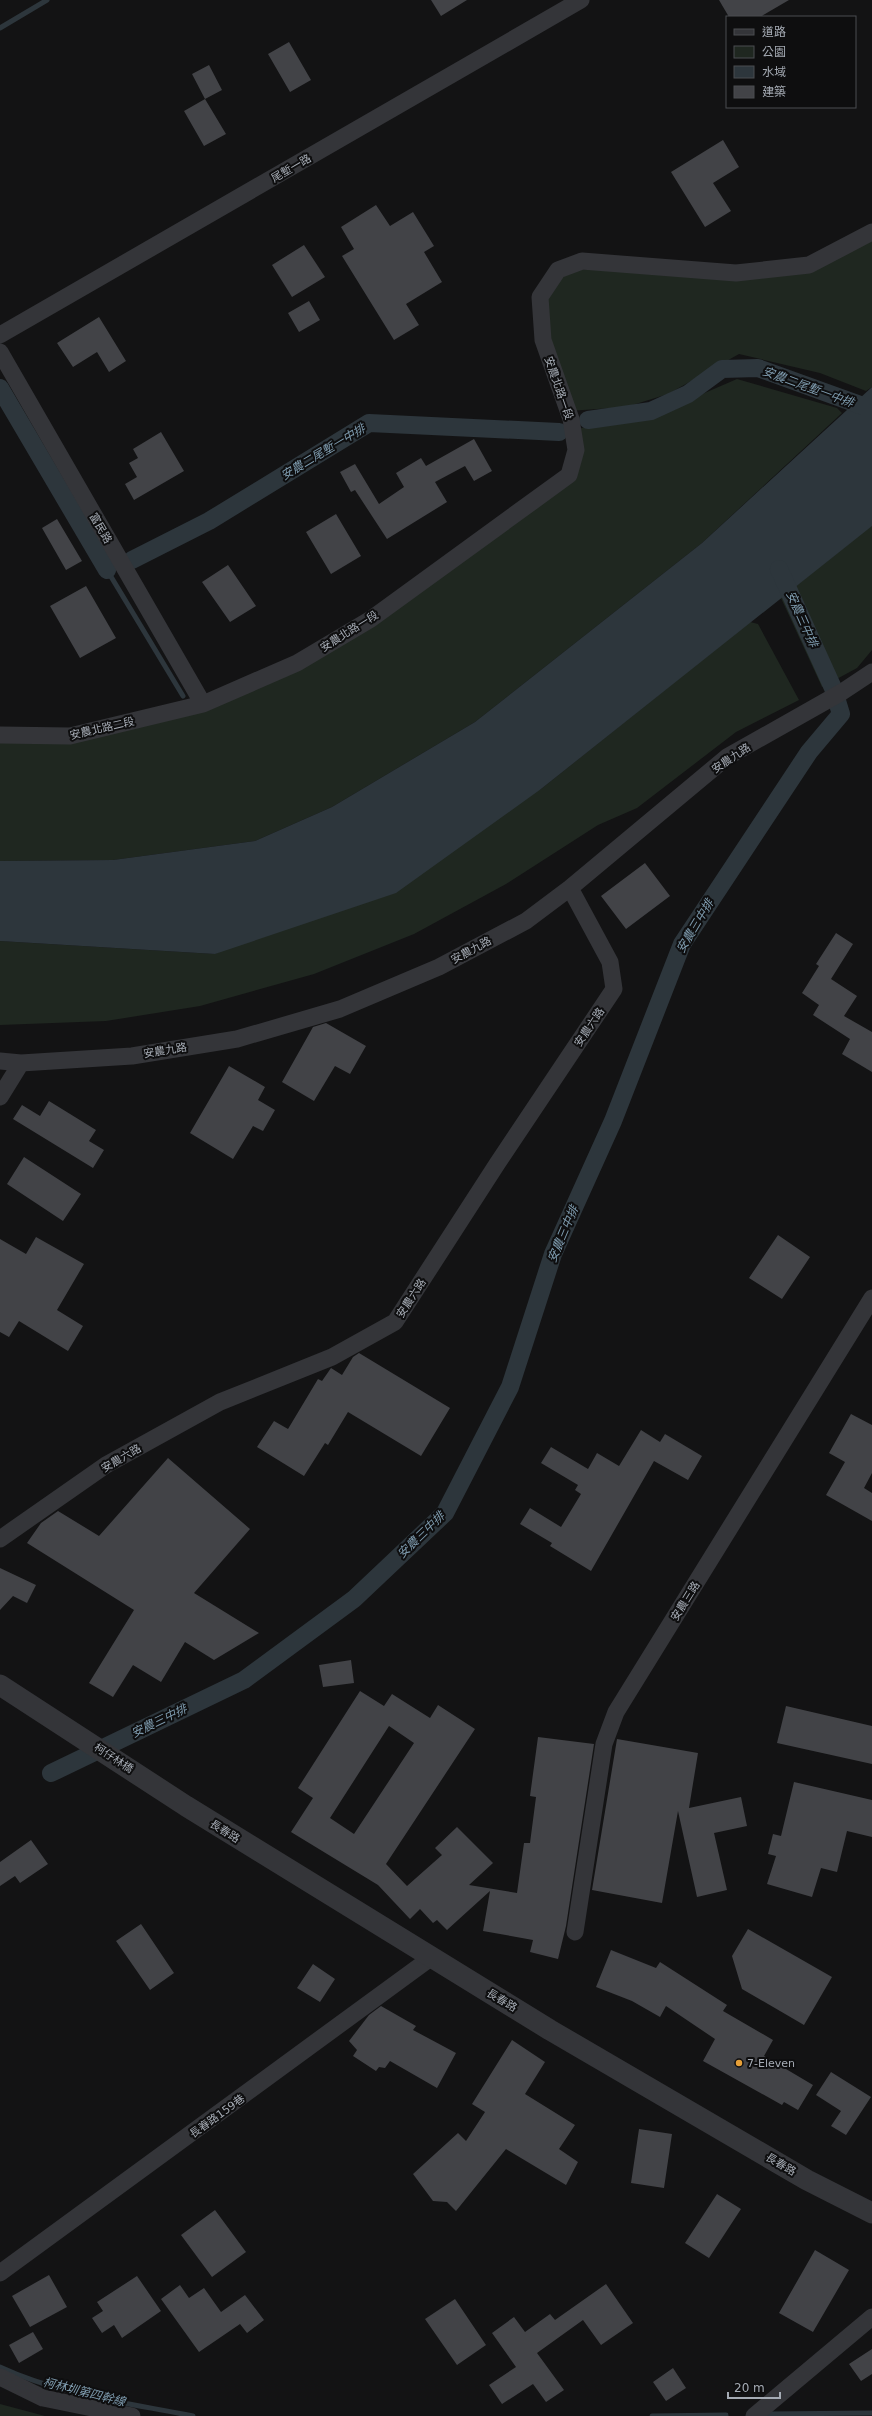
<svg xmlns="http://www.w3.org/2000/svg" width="872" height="2416" font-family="'DejaVu Sans','Noto Sans TC',sans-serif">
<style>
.green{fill:#1f2720}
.water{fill:#2d363c}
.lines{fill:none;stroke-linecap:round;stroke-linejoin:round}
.stream{stroke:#2d363c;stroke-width:5}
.canal{stroke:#2d363c;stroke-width:18}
.building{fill:#424347;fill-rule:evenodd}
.minor{stroke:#343539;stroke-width:17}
.tertiary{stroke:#343539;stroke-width:21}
.poi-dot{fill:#e7a038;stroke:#0e0e0f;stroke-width:1.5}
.labels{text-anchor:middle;stroke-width:4;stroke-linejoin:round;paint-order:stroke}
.street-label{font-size:11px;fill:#a5abb4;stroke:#0e0e0f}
.poi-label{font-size:11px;fill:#a5abb4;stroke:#0e0e0f;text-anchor:start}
.water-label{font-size:12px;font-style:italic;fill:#7e9bae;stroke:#0e0e0f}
</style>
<rect width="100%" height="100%" fill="#131314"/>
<!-- green -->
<path class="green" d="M872 232V387L866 391 820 373 739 354 668 394 626 407 569 411 540 297 558 270 809 265Z
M737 379 837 408 842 413 702 543 475 722 332 807 255 841 113 860 0 861V735L70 736 203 704 297 663 568 475 573 429 626 423 676 409 700 395Z
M872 525V650L857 668 822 687 781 598Z
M750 622 758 624 799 700 736 732 637 808 598 825 506 884 414 934 314 974 200 1006 106 1021 0 1025V941L215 954 541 789Z
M0 2404 45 2416H0Z"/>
<!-- water -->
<path class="water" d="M872 387V526L541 789 396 893 215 954 0 941V861L113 860 255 841 332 807 475 722 702 543Z"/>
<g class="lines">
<!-- stream -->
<path class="stream" d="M0 28 47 0
M107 570 183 696
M0 2367C60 2395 128 2403 193 2416
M769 2414 872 2413
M652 2416 726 2415"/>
<!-- canal -->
<path class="canal" d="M0 388 107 570
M588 420 651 411 688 394 722 369 758 368 863 406H872
M132 560 209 521 369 423 559 432
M51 1773 244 1680 354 1599 445 1513 510 1387 553 1254 613 1121 682 944 809 752 841 714 833 688 779 569"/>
</g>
<!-- building -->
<path class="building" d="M431 0H467L441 16Z
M719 0H789L760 17H729Z
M289 42 311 80 290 92 268 54Z
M209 65 222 90 205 99 192 74Z
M205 99 226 134 204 146 184 111Z
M723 140 739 167 713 183 731 211 705 227 671 172Z
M376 205 390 226 413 212 434 246 424 252 442 282 406 304 419 325 394 340 342 256 354 249 341 227Z
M304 245 325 277 292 297 272 265Z
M309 301 320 320 299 332 288 313Z
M99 317 126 361 109 372 97 352 73 367 57 343Z
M161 432 184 471 134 500 125 484 137 477 129 463 138 458 133 449Z
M474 439 492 471 474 481 465 466 435 482 447 502 387 539 355 490 351 492 340 472 355 464 379 504 404 487 396 473 421 458 426 466Z
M336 514 361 556 331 574 306 532Z
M57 519 82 561 66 570 42 528Z
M228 565 256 606 230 622 202 582Z
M86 586 116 638 80 658 50 606Z
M645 863 670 896 626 929 601 896Z
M836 933 853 944 831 979 857 996 844 1016 872 1032V1072L842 1054 850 1039 813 1015 819 1005 802 993 819 966 816 964Z
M326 1023 366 1046 350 1074 335 1066 314 1101 282 1082 313 1027Z
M229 1066 265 1087 258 1100 275 1110 263 1131 253 1126 233 1159 190 1133Z
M49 1101 96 1130 89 1141 104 1150 93 1168 13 1119 22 1105 40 1116Z
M24 1157 81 1194 63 1221 7 1184Z
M778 1235 810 1257 782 1299 749 1278Z
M36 1237 84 1264 57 1310 83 1326 68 1351 19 1321 9 1337 0 1332V1239L26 1254Z
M359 1353 450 1408 421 1456 348 1412 328 1445 325 1443 304 1476 257 1447 274 1421 288 1429 318 1379 322 1381 331 1368 342 1375 353 1357Z
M851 1414 872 1425V1473L864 1488 872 1493V1521L826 1495 845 1462 829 1453Z
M641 1430 660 1442 665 1434 702 1456 688 1480 654 1461 591 1571 550 1546 552 1543 520 1524 530 1508 561 1527 581 1494 575 1490 578 1485 541 1463 551 1447 588 1469 597 1453 619 1466Z
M168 1458 250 1529 194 1593 259 1633 214 1660 185 1642 161 1682 133 1665 113 1697 89 1683 134 1610 27 1543 41 1523 58 1511 99 1536Z
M0 1568 36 1585 27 1603 13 1596 0 1610Z
M351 1660 354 1683 323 1687 319 1665Z
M360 1691 384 1706 392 1694 430 1718 438 1705 475 1729 386 1864 407 1886 442 1855 435 1848 457 1827 493 1863 469 1885 517 1893 524 1843H530L536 1797 530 1796 538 1737 594 1744 566 1926 558 1959 530 1952 533 1940 483 1931 490 1891 447 1930 437 1920 433 1923 420 1909 410 1919 378 1885 291 1832 313 1798 298 1788ZM389 1726 414 1743 354 1834 330 1818Z
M786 1706 872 1726V1764L777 1743Z
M617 1739 698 1753 689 1808 741 1797 747 1826 714 1833 727 1890 697 1897 678 1811 662 1903 592 1890Z
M794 1782 872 1800V1837L847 1831 837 1872 821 1868 812 1897 767 1884 776 1856 768 1854 773 1834 781 1836Z
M31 1840 48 1864 20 1883 15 1876 0 1886V1862Z
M141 1924 174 1973 150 1990 116 1941Z
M748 1929 832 1977 804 2025 742 1989 732 1956Z
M611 1950 656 1968 660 1962 727 2005 723 2011 773 2040 764 2056 813 2085 798 2110 784 2102 782 2105 703 2061 715 2039 666 2006 660 2017 632 2001 596 1987Z
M313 1964 335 1979 320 2002 297 1988Z
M381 2006 416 2026 413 2030 456 2053 437 2088 390 2061 385 2068 379 2067 376 2071 353 2056 357 2050 349 2041 369 2015Z
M512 2040 545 2062 525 2094 575 2125 559 2149 578 2162 566 2185 506 2149 456 2211 447 2202 433 2201 413 2174 458 2133 466 2141 485 2112 472 2104Z
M831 2072 871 2097 846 2135 831 2126 841 2111 816 2095Z
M639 2129 672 2134 664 2188 631 2183Z
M717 2194 741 2209 709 2258 685 2243Z
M215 2210 246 2252 212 2277 181 2235Z
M815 2250 849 2270 813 2332 779 2313Z
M49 2275 67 2307 30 2327 12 2296Z
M137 2276 161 2311 122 2338 114 2325 102 2333 92 2318 103 2311 97 2302Z
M606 2284 633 2323 601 2345 583 2320 537 2353 564 2390 546 2402 533 2384 502 2404 489 2385 516 2367 492 2333 514 2317 525 2332 550 2314 555 2320Z
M180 2285 189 2298 204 2288 221 2312 245 2295 264 2320 247 2333 240 2324 199 2352 161 2299Z
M455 2299 486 2345 457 2365 425 2319Z
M33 2332 43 2349 19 2363 9 2345Z
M872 2349V2374L861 2381 849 2364Z
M673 2368 686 2388 666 2401 653 2382Z"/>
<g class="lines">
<!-- minor -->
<path class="minor" d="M0 335 581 0
M0 352 203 704
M0 735 70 736 203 704 297 663 371 619 569 475 576 450 571 419 543 340 540 297 558 270 582 261 736 273 809 265 872 232
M0 1061 21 1063 132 1056 237 1039 340 1009 439 967 526 921 570 888 727 757 842 692 872 672
M0 1097 21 1063
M0 1539 106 1465 220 1402 332 1357 395 1322 497 1164 614 989 610 962 570 888
M575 1932 604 1744 616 1712 872 1298
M0 2273 432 1957
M0 2377 43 2398 132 2416
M754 2416 872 2317"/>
<!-- tertiary -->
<path class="tertiary" d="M0 1685 186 1806 550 2030 807 2180 872 2213"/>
</g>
<!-- markers -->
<circle class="poi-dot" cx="739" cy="2063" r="4"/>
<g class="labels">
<!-- street labels -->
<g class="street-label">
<text transform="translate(291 168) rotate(-30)" y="4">尾塹一路</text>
<text transform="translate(559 388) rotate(71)" y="4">安農北路一段</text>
<text transform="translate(101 528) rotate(60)" y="4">富民路</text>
<text transform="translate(349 631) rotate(-32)" y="4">安農北路一段</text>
<text transform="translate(102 728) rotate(-13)" y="4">安農北路二段</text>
<text transform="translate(731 758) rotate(-34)" y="4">安農九路</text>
<text transform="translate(471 950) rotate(-28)" y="4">安農九路</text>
<text transform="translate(589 1027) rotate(-56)" y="4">安農六路</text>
<text transform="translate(165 1050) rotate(-9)" y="4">安農九路</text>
<text transform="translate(411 1298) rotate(-57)" y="4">安農六路</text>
<text transform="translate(121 1458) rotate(-30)" y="4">安農六路</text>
<text transform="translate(685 1601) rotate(-58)" y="4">安農三路</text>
<text transform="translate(114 1758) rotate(33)" y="4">柯仔林橋</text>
<text transform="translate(225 1831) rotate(32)" y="4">長春路</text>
<text transform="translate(502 2000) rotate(31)" y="4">長春路</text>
<text transform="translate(217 2116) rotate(-36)" y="4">長春路159巷</text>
<text transform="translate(781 2164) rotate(30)" y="4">長春路</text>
</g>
<!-- poi labels -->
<g class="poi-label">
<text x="747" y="2067">7-Eleven</text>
</g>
<!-- water labels -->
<g class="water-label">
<text transform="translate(808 387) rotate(20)" y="4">安農二尾塹一中排</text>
<text transform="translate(323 452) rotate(-31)" y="4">安農二尾塹一中排</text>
<text transform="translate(802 619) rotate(66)" y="4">安農三中排</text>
<text transform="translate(695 926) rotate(-59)" y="4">安農三中排</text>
<text transform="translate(563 1234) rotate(-67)" y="4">安農三中排</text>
<text transform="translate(421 1535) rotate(-44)" y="4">安農三中排</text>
<text transform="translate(159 1721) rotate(-26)" y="4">安農三中排</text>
<text transform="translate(84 2392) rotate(14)" y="4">柯林圳第四幹線</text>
</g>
</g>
<!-- legend -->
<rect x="726" y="16" width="130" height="92" fill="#0e0e0f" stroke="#4a4d51"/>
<rect x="734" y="29" width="20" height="6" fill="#343539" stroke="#4a4d51"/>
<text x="762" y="36" font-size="12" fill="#a5abb4">道路</text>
<rect x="734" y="46" width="20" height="12" fill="#1f2720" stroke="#4a4d51"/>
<text x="762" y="56" font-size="12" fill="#a5abb4">公園</text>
<rect x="734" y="66" width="20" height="12" fill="#2d363c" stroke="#4a4d51"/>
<text x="762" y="76" font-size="12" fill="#a5abb4">水域</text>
<rect x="734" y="86" width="20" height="12" fill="#424347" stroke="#4a4d51"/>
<text x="762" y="96" font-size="12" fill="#a5abb4">建築</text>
<!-- scale -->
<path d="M728 2392v6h52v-6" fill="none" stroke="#a5abb4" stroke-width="2"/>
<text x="734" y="2392" font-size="12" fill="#a5abb4" stroke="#0e0e0f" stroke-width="3" paint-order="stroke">20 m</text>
</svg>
